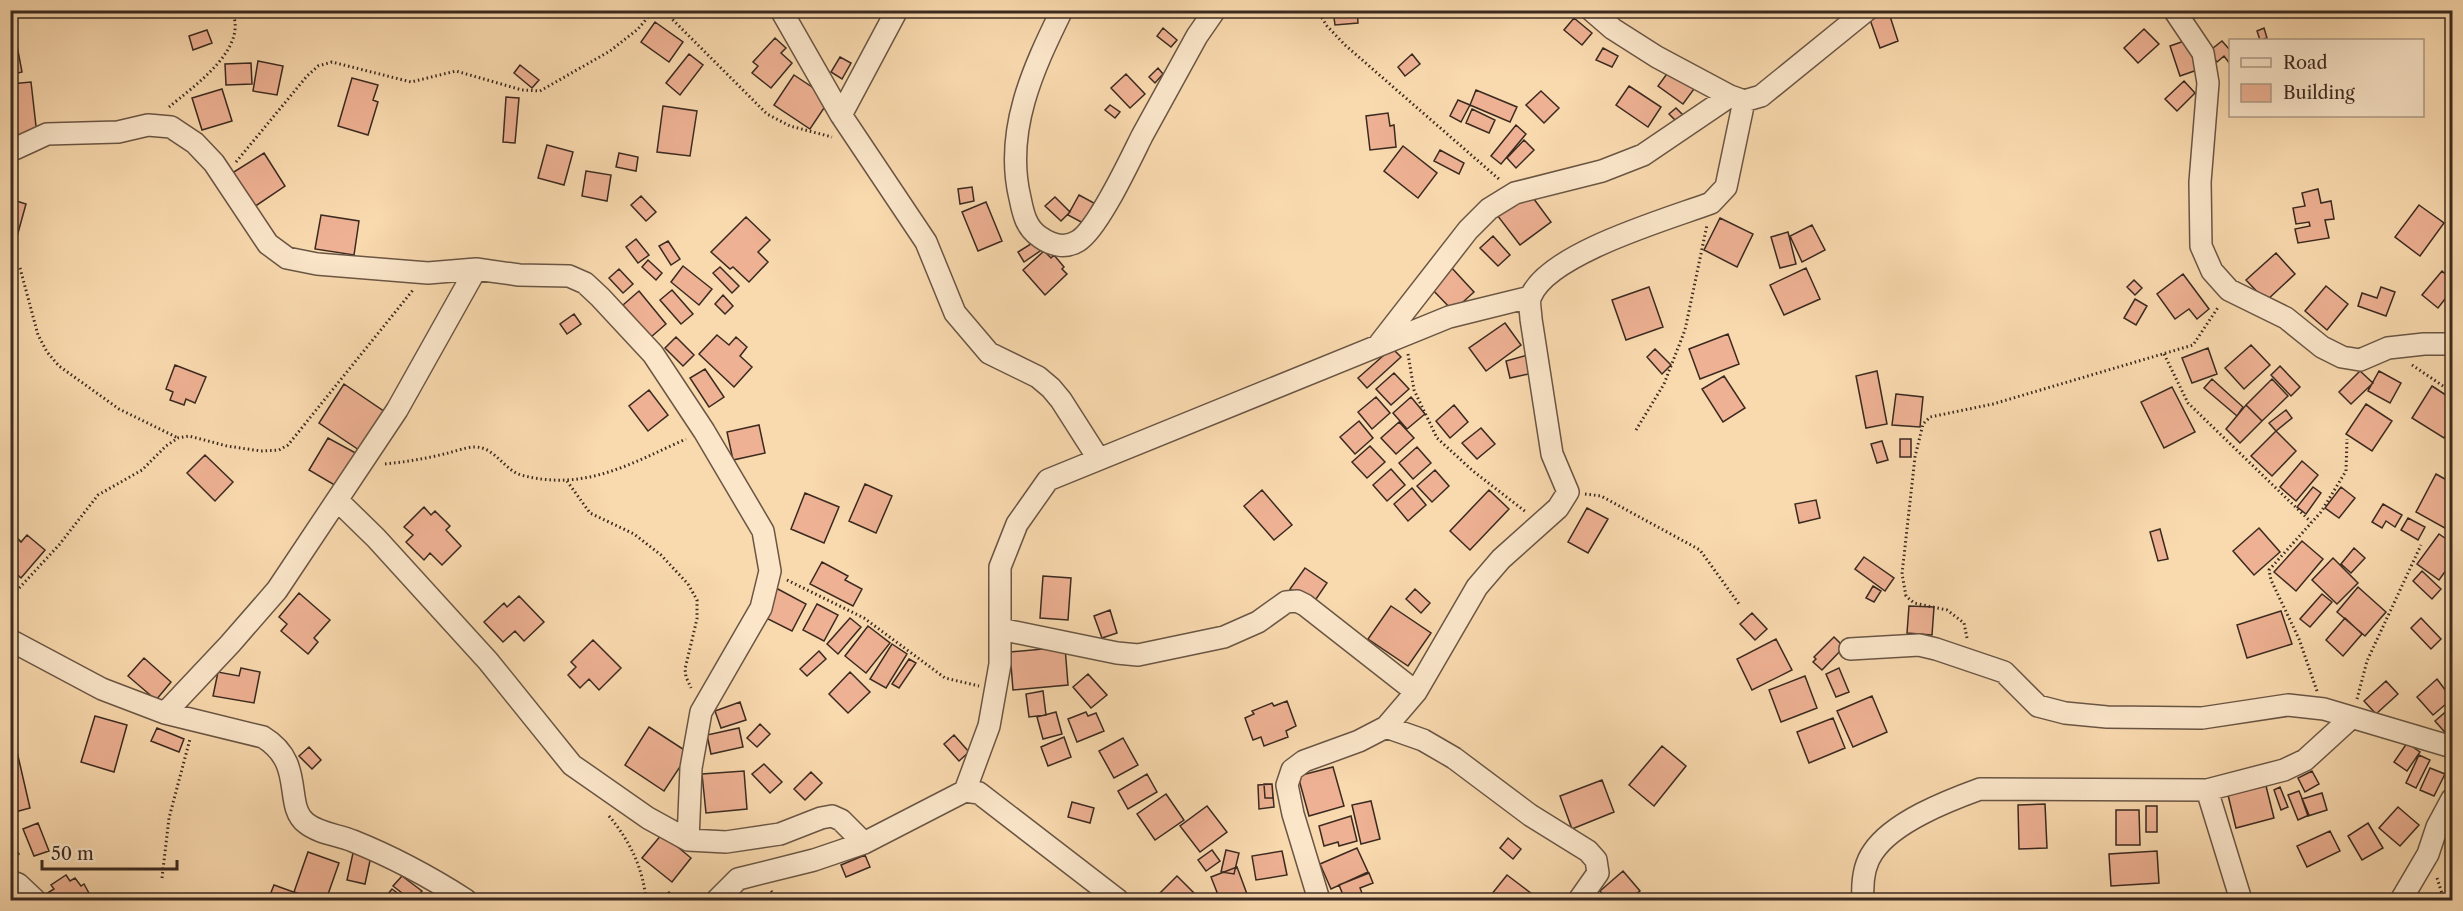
<svg xmlns="http://www.w3.org/2000/svg" width="2463" height="911" font-family="'Libre Caslon Text',serif">
<style>
.building{fill:#eeb193;stroke:#3b2a20;stroke-width:1.5}
.lines{fill:none;stroke-linecap:round;stroke-linejoin:round}
.street-casing{stroke:#6a5644;stroke-width:24}
.path{stroke:#3b2a20;stroke-width:3;stroke-dasharray:1.5 3;stroke-linecap:butt}
.street{stroke:#fbe6ca;stroke-width:21}
</style>
<rect width="100%" height="100%" fill="#f9d9ae"/>
<filter id="stains"><feTurbulence type="fractalNoise" baseFrequency=".00333" numOctaves="4"/><feColorMatrix values="0 0 0 0 .2 0 0 0 0 .09 0 0 0 0 .02 0 0 0 .5 -.17"/></filter>
<radialGradient id="worn" r=".72"><stop offset=".6" stop-color="#630" stop-opacity="0"/><stop offset="1" stop-color="#630" stop-opacity=".3"/></radialGradient>
<!-- building -->
<path class="building" d="M1333 10H1357L1358 23 1335 25Z
M1879 10H1888L1898 41 1880 48 1868 14Z
M1900 10H1920L1902 17Z
M1574 18 1592 33 1582 45 1564 30Z
M655 22 683 42 669 62 641 42Z
M1163 28 1177 40 1171 47 1157 36Z
M2264 28 2267 38 2260 40 2257 31Z
M2144 29 2159 44 2138 63 2124 48Z
M207 30 212 43 193 50 189 36Z
M15 35 22 72 10 75V36Z
M775 38 786 48 781 53 792 63 771 88 752 73 758 66 753 62Z
M2190 39 2200 69 2180 76 2170 46Z
M2222 41 2229 49 2230 48V64L2224 56 2217 62 2208 52Z
M1603 48 1618 56 1612 67 1596 60Z
M689 54 703 65 680 95 666 83Z
M1412 54 1420 64 1405 76 1398 67Z
M840 57 851 63 842 79 831 72Z
M258 61 283 66 277 95 253 91Z
M251 63 252 84 226 85 225 64Z
M520 65 539 80 532 88 514 73Z
M1158 68 1163 74 1155 83 1149 77Z
M1669 71 1694 89 1683 104 1658 86Z
M1126 74 1145 94 1130 108 1111 88Z
M794 75 830 99 810 129 774 105Z
M352 78 378 85 373 100 378 102 368 135 338 126Z
M2184 81 2195 93 2177 111 2165 99Z
M31 82 37 135 10 138V84Z
M1629 86 1661 107 1648 127 1616 105Z
M222 89 232 121 202 130 192 98Z
M1476 90 1517 107 1510 122 1470 105Z
M1541 91 1559 108 1544 123 1526 105Z
M506 97 519 98 515 143 503 142Z
M1458 100 1470 105 1461 122 1450 116Z
M1110 105 1120 112 1115 118 1105 110Z
M663 106 697 111 690 156 657 152Z
M1676 108 1683 115 1676 121 1669 114Z
M1472 109 1495 120 1489 133 1466 123Z
M1388 113 1390 126 1394 125 1396 147 1370 150 1366 116Z
M1516 125 1526 134 1501 164 1491 156Z
M1524 140 1534 150 1516 168 1507 158Z
M547 145 573 152 564 185 538 178Z
M1403 146 1437 173 1418 198 1384 171Z
M1440 150 1464 163 1459 174 1434 161Z
M264 153 285 186 251 209 229 175Z
M619 153 638 157 636 171 616 167Z
M586 171 611 175 607 201 582 196Z
M972 187 974 201 960 204 958 189Z
M2318 189 2321 203 2331 201 2334 219 2325 220 2329 238 2298 243 2295 229 2310 226 2309 222 2296 224 2293 208 2305 206 2302 193Z
M1528 191 1551 222 1520 245 1497 215Z
M1079 195 1094 203 1083 223 1068 215Z
M641 196 656 212 646 221 631 205Z
M1055 197 1070 212 1061 221 1045 206Z
M10 199 26 204 13 251 10 250Z
M986 202 1002 241 978 251 962 212Z
M2419 205 2444 223 2420 256 2395 237Z
M321 215 359 221 354 255 315 249Z
M746 217 770 240 758 252 768 262 749 282 733 267 730 269 711 252Z
M1720 218 1753 234 1737 267 1704 250Z
M1812 225 1825 250 1802 262 1790 236Z
M1788 232 1796 264 1780 268 1771 237Z
M1493 236 1510 255 1498 266 1480 248Z
M636 239 649 255 638 263 626 247Z
M1037 240 1043 249 1024 262 1018 252Z
M668 241 680 259 671 265 659 246Z
M1044 251 1051 258 1054 255 1064 267 1062 269 1067 274 1045 295 1023 270Z
M2276 253 2295 274 2266 301 2246 280Z
M648 260 662 273 656 280 642 267Z
M683 266 712 289 699 305 671 282Z
M1450 266 1474 292 1453 311 1429 286Z
M720 267 739 286 732 293 713 273Z
M1806 268 1820 299 1784 315 1770 285Z
M619 269 633 284 623 293 609 278Z
M2442 271 2452 280V290L2438 308 2422 295Z
M2183 274 2209 309 2197 319 2189 309 2175 319 2157 294Z
M2134 280 2142 288 2135 295 2127 287Z
M2326 286 2348 304 2327 330 2305 311Z
M1649 287 1663 327 1626 340 1612 300Z
M2381 287 2395 292 2386 316 2358 306 2362 293 2377 298Z
M672 290 693 314 681 324 660 300Z
M639 291 666 324 651 337 623 305Z
M723 295 733 306 725 314 715 304Z
M2135 299 2147 306 2136 325 2124 318Z
M574 314 581 324 567 334 560 324Z
M1505 323 1521 345 1486 371 1469 348Z
M1728 334 1739 364 1700 379 1689 349Z
M717 335 729 345 736 337 747 347 740 356 752 367 734 387 699 354Z
M676 337 694 355 683 366 665 348Z
M2251 345 2270 365 2244 389 2225 368Z
M1392 348 1401 357 1367 388 1358 378Z
M2208 348 2217 374 2192 383 2182 358Z
M1655 349 1671 365 1662 374 1647 357Z
M1528 355 1533 373 1510 378 1506 361Z
M175 365 206 377 195 403 186 399 184 405 170 400 173 392 166 389Z
M2280 366 2300 387 2291 396 2271 375Z
M705 369 724 397 709 407 690 378Z
M1877 371 1887 424 1866 428 1856 376Z
M2360 371 2373 383 2351 404 2339 392Z
M2379 371 2401 383 2390 403 2368 391Z
M1394 373 1409 389 1391 405 1376 389Z
M1724 376 1745 408 1723 422 1702 389Z
M2212 379 2243 407 2237 416 2204 388Z
M2272 379 2288 396 2262 421 2246 405Z
M344 384 388 414 362 452 319 423Z
M2432 386 2452 399V424L2444 438 2412 418Z
M2172 387 2195 432 2164 448 2141 402Z
M649 390 668 415 648 431 629 406Z
M1896 394 1923 397 1920 427 1892 425Z
M1376 397 1390 413 1372 429 1358 412Z
M1411 397 1425 414 1407 429 1393 413Z
M2366 404 2392 421 2372 451 2346 434Z
M1454 405 1468 422 1450 438 1436 421Z
M2246 405 2262 421 2240 443 2226 429Z
M2286 410 2292 418 2276 431 2269 423Z
M1359 421 1373 438 1355 454 1340 437Z
M1399 422 1414 438 1396 454 1381 438Z
M759 425 765 453 733 460 727 432Z
M1481 428 1495 444 1477 459 1462 443Z
M2276 431 2296 451 2272 476 2251 456Z
M328 438 363 457 343 490 309 470Z
M1900 439H1911V457H1900Z
M1882 441 1888 460 1877 463 1871 444Z
M1370 446 1385 462 1367 478 1352 462Z
M1417 447 1431 463 1413 479 1399 463Z
M205 455 233 482 215 501 187 473Z
M2302 461 2318 475 2296 501 2280 487Z
M1391 469 1405 485 1387 501 1373 485Z
M1435 470 1449 486 1432 502 1417 486Z
M2436 474 2452 483V532L2416 512Z
M865 484 892 496 876 533 849 521Z
M2313 487 2321 493 2306 514 2297 507Z
M2341 487 2355 498 2339 518 2325 508Z
M1412 488 1426 505 1408 521 1394 504Z
M1262 490 1292 525 1274 540 1244 506Z
M1489 490 1509 509 1470 550 1450 531Z
M805 493 839 507 824 543 791 529Z
M1816 500 1820 518 1799 523 1795 504Z
M2383 504 2402 515 2395 527 2386 521 2382 528 2372 522Z
M424 507 431 515 435 511 450 526 446 530 461 546 442 565 430 553 424 560 406 542 413 535 404 527Z
M1587 508 1608 519 1588 553 1568 542Z
M2408 518 2425 527 2418 540 2401 530Z
M2259 528 2280 552 2254 575 2233 551Z
M2160 529 2168 559 2158 561 2150 532Z
M10 530 21 542 27 535 45 550 21 578 10 568Z
M2439 534 2452 543V562L2439 580 2417 564Z
M2302 541 2323 559 2296 591 2274 572Z
M2354 548 2365 558 2351 573 2341 564Z
M1864 557 1894 578 1885 591 1855 569Z
M2333 558 2358 583 2337 604 2312 580Z
M822 562 848 576 845 580 862 589 853 606 810 584Z
M1305 568 1327 583 1312 605 1290 589Z
M2422 571 2441 589 2432 599 2413 581Z
M1043 576 1071 578 1068 620 1040 618Z
M1873 586 1881 591 1874 602 1866 598Z
M2358 587 2386 612 2365 636 2337 612Z
M776 588 806 604 792 631 762 616Z
M1415 589 1430 603 1421 613 1406 599Z
M299 593 330 620 314 638 318 642 308 654 281 631 287 624 279 617Z
M2322 594 2332 602 2310 627 2300 619Z
M519 596 544 622 524 641 515 631 503 642 484 622 504 603 507 607Z
M817 604 838 615 824 641 803 630Z
M1391 606 1431 633 1408 666 1368 639Z
M1909 606 1934 607 1932 635 1907 633Z
M1110 610 1117 633 1102 638 1094 616Z
M2281 611 2292 644 2247 658 2237 625Z
M1752 613 1767 629 1755 640 1740 624Z
M850 618 861 627 838 654 827 644Z
M2345 618 2362 634 2343 656 2326 640Z
M2421 618 2441 639 2431 649 2411 628Z
M868 626 890 643 866 673 845 656Z
M1834 637 1844 647 1822 670 1813 662 1816 659 1814 657Z
M1776 639 1792 670 1752 690 1737 659Z
M593 640 621 668 599 690 589 679 580 688 568 675 576 667 571 662Z
M892 644 907 654 886 688 870 679Z
M1065 647 1068 685 1013 690 1010 652Z
M819 651 826 659 807 676 800 669Z
M144 658 171 682 156 700 128 676Z
M909 659 916 663 899 688 892 684Z
M241 668 260 672 254 703 213 696 218 672 239 676Z
M1839 668 1849 692 1836 697 1826 674Z
M850 672 870 692 848 713 829 694Z
M1088 674 1107 695 1091 708 1073 687Z
M1805 676 1817 708 1781 722 1769 690Z
M2437 679 2452 699 2433 715 2417 697Z
M2386 681 2398 694 2376 714 2364 701Z
M1043 691 1046 715 1029 717 1026 694Z
M1872 696 1887 732 1853 747 1837 711Z
M1287 701 1296 726 1286 731 1288 737 1264 746 1261 737 1253 740 1245 718 1254 714 1252 711 1272 703 1274 706Z
M740 702 746 720 721 728 715 711Z
M2449 709 2452 714V734L2449 737 2435 721Z
M1056 712 1062 734 1043 739 1037 717Z
M1086 712 1088 716 1096 713 1104 731 1077 742 1068 719Z
M95 716 127 725 114 772 81 762Z
M1833 718 1845 748 1809 763 1797 732Z
M760 724 770 734 757 747 747 738Z
M649 727 689 753 664 791 625 765Z
M157 728 184 739 179 752 151 741Z
M739 728 743 747 711 754 707 735Z
M954 735 969 752 959 761 944 744Z
M1064 737 1071 757 1048 766 1041 747Z
M1123 738 1138 765 1114 778 1099 751Z
M15 743 30 808 15 812 10 791V744Z
M2407 743 2420 752 2407 771 2394 762Z
M1662 746 1686 766 1654 806 1629 785Z
M309 747 321 760 312 769 299 756Z
M2419 755 2430 760 2416 788 2406 783Z
M764 764 782 782 770 793 752 774Z
M1333 767 1344 806 1309 816 1298 776Z
M2430 768 2445 774 2434 796 2420 790Z
M744 771 747 809 706 813 702 774Z
M2312 771 2319 784 2305 792 2298 778Z
M811 772 822 783 805 800 794 789Z
M1147 774 1157 792 1128 809 1118 791Z
M1602 780 1614 812 1572 829 1560 796Z
M1264 784H1272L1273 798H1265Z
M1272 784 1274 807 1259 809 1258 785Z
M2266 786 2274 818 2236 828 2228 795Z
M2280 787 2288 807 2281 810 2274 790Z
M2299 791 2309 815 2298 820 2288 795Z
M2322 793 2327 810 2308 816 2302 799Z
M1166 794 1184 820 1155 840 1137 814Z
M1371 801 1380 839 1361 844 1352 805Z
M1072 802 1094 808 1090 823 1068 817Z
M2045 804 2047 848 2019 849 2018 805Z
M1207 806 1227 832 1200 852 1180 826Z
M2146 806H2157V832H2146Z
M2398 807 2419 825 2400 846 2379 828Z
M2116 810H2139L2140 845H2116Z
M1351 816 1357 841 1339 846 1338 842 1324 846 1319 826Z
M38 823 49 851 34 856 23 829Z
M2368 823 2383 848 2362 860 2348 836Z
M2330 831 2340 851 2307 867 2297 846Z
M662 834 691 858 672 882 642 858Z
M1508 838 1521 849 1513 859 1500 848Z
M10 841 19 854 10 860Z
M1357 848 1368 872 1331 889 1320 864Z
M1212 850 1220 861 1206 871 1198 860Z
M1226 850 1239 853 1234 874 1221 872Z
M1282 851 1287 875 1256 880 1252 856Z
M2157 851 2159 883 2111 886 2109 854Z
M308 852 339 863 326 900H319L294 892Z
M353 853 371 856 365 884 347 880Z
M865 855 870 867 846 877 841 865Z
M1237 867 1247 894 1230 900H1220L1211 877Z
M1623 871 1640 891 1628 900H1608L1600 891Z
M1369 873 1373 883 1360 888 1362 893 1345 900 1339 885Z
M66 875 70 881 75 878 81 886 84 884 90 895 85 899 86 900H50L46 894 54 889 51 885Z
M1507 875 1540 900H1487Z
M402 876 422 891 414 900H411L393 886Z
M1177 876 1201 900H1153Z
M274 885 313 899V900H268Z
M392 889 407 900H383Z
M669 892 677 900H660Z"/>
<g class="lines">
<defs>
<path id="street" d="M781 10 841 115 926 242 955 313 989 353 1038 377 1051 388 1061 400 1098 458
M1062 10C1033 69 1004 131 1020 198 1023 213 1026 228 1040 237 1051 245 1065 249 1078 241 1098 229 1130 160 1142 136 1160 103 1178 70 1197 36L1215 10
M1591 10 1613 29 1657 57 1730 96 1744 101 1761 96 1867 10
M2174 10 2203 53 2208 83 2200 182 2201 246 2212 271 2229 290 2286 318 2322 347 2342 357 2360 360 2388 348 2424 344H2452
M841 115 897 10
M10 151 47 134 118 132 148 125 171 127 195 143 214 163 268 244 287 258 317 264 428 273 476 269 519 275 569 276 585 283 600 297 653 354 704 431 763 531 770 571 761 608 701 712 691 768 688 840
M1380 343 1468 230 1489 209 1515 193 1602 171 1643 155 1730 96
M337 500 376 538 488 661 572 765 648 818 688 840 726 842 780 834 821 818 832 816 841 820 864 843
M1000 629 1117 653 1138 655 1224 637 1258 622 1286 602 1297 601 1305 605 1416 692
M10 640 102 689 165 713 263 737C306 763 283 805 306 823 318 833 338 835 353 841 393 857 430 877 466 900
M1850 649 1919 645 1936 649 2004 672 2038 706 2065 713 2107 717 2202 718 2288 705 2324 709 2452 747
M165 713 230 644 277 590 397 410 476 269
M1386 727 1423 740 1454 758 1530 815 1588 851 1596 860 1598 873 1579 900
M2207 790 2241 900
M965 791 989 726 1000 664V567L1017 524 1048 480 1449 317 1530 297
M10 881 18 884 35 900
M717 900 738 879 814 860 864 843 965 791 979 793 1118 900
M1319 900 1293 814 1287 785 1292 770 1304 761 1359 741 1386 727 1416 692 1477 587 1501 559 1558 508 1568 492 1552 454 1531 319C1531 313 1528 302 1531 296 1549 253 1668 219 1711 203L1726 187 1744 101
M1863 900C1862 884 1863 866 1873 852 1893 822 1947 801 1980 789L2207 790 2284 770 2305 760 2351 718
M2401 900 2428 854 2437 827 2452 799"/>
</defs>
<!-- street casing -->
<use href="#street" class="street-casing"/>
<!-- path -->
<path class="path" d="M663 10 767 114 790 126 832 137
M1317 10 1327 26 1345 45 1500 180
M169 107C194 86 251 47 231 10
M236 162 307 76 318 66 332 62 411 82 456 71 522 90 540 91 610 51 638 29 654 10
M20 268 38 335 47 352 59 366 119 409 178 438
M1408 354 1414 390 1437 438 1473 471 1526 512
M2164 354 2188 403 2311 522
M2412 365 2452 392
M1636 430 1664 384 1685 330 1707 225
M385 464C405 462 424 459 444 454 454 452 465 447 475 447 495 447 504 470 521 475 584 492 630 464 686 439
M567 481 590 513 634 534 661 555 688 584 697 600V619L685 669 686 677 691 688
M1585 494 1601 496 1700 550 1739 604
M787 580 864 618 945 678 979 686
M10 598 59 545 98 495 142 470 166 446 178 438 189 436 227 446 261 451 279 450 288 445 413 290
M1967 638 1964 623 1947 610 1914 603 1906 596 1902 574 1915 457 1923 424 1930 417 1993 404 2193 345 2219 306
M2317 691 2299 639 2271 580 2269 570 2321 512 2346 471 2347 439
M2357 699 2367 661 2421 545
M609 816C630 841 643 868 646 900
M162 878 169 818 190 739
M2437 878 2444 900
M771 891 779 900"/>
<!-- street -->
<use href="#street" class="street"/>
</g>
<!-- margin -->
<rect width="2463" height="911" fill="none" stroke="#f9d9ae" stroke-width="36"/>
<rect x="12" y="12" width="2439" height="887" fill="none" stroke="#3b2a20" stroke-width="3"/>
<rect x="18" y="18" width="2427" height="875" fill="none" stroke="#3b2a20" stroke-width="1.5"/>
<!-- legend -->
<rect x="2229" y="39" width="195" height="78" fill="#fbe6ca" stroke="#ae9b86" stroke-width="1.5"/>
<rect x="2241" y="58" width="30" height="9" fill="#fbe6ca" stroke="#ae9b86" stroke-width="1.5"/>
<text x="2283" y="69" font-size="18" fill="#3b2a20">Road</text>
<rect x="2241" y="84" width="30" height="18" fill="#eeb193" stroke="#ae9b86" stroke-width="1.5"/>
<text x="2283" y="99" font-size="18" fill="#3b2a20">Building</text>
<!-- scale -->
<path d="M42 860v9h135v-9" fill="none" stroke="#3b2a20" stroke-width="3"/>
<text x="51" y="860" font-size="18" fill="#3b2a20" stroke="#fbe6ca" stroke-width="4.5" paint-order="stroke">50 m</text>
<rect width="100%" height="100%" filter="url(#stains)"/>
<rect width="100%" height="100%" fill="url(#worn)"/>
</svg>
